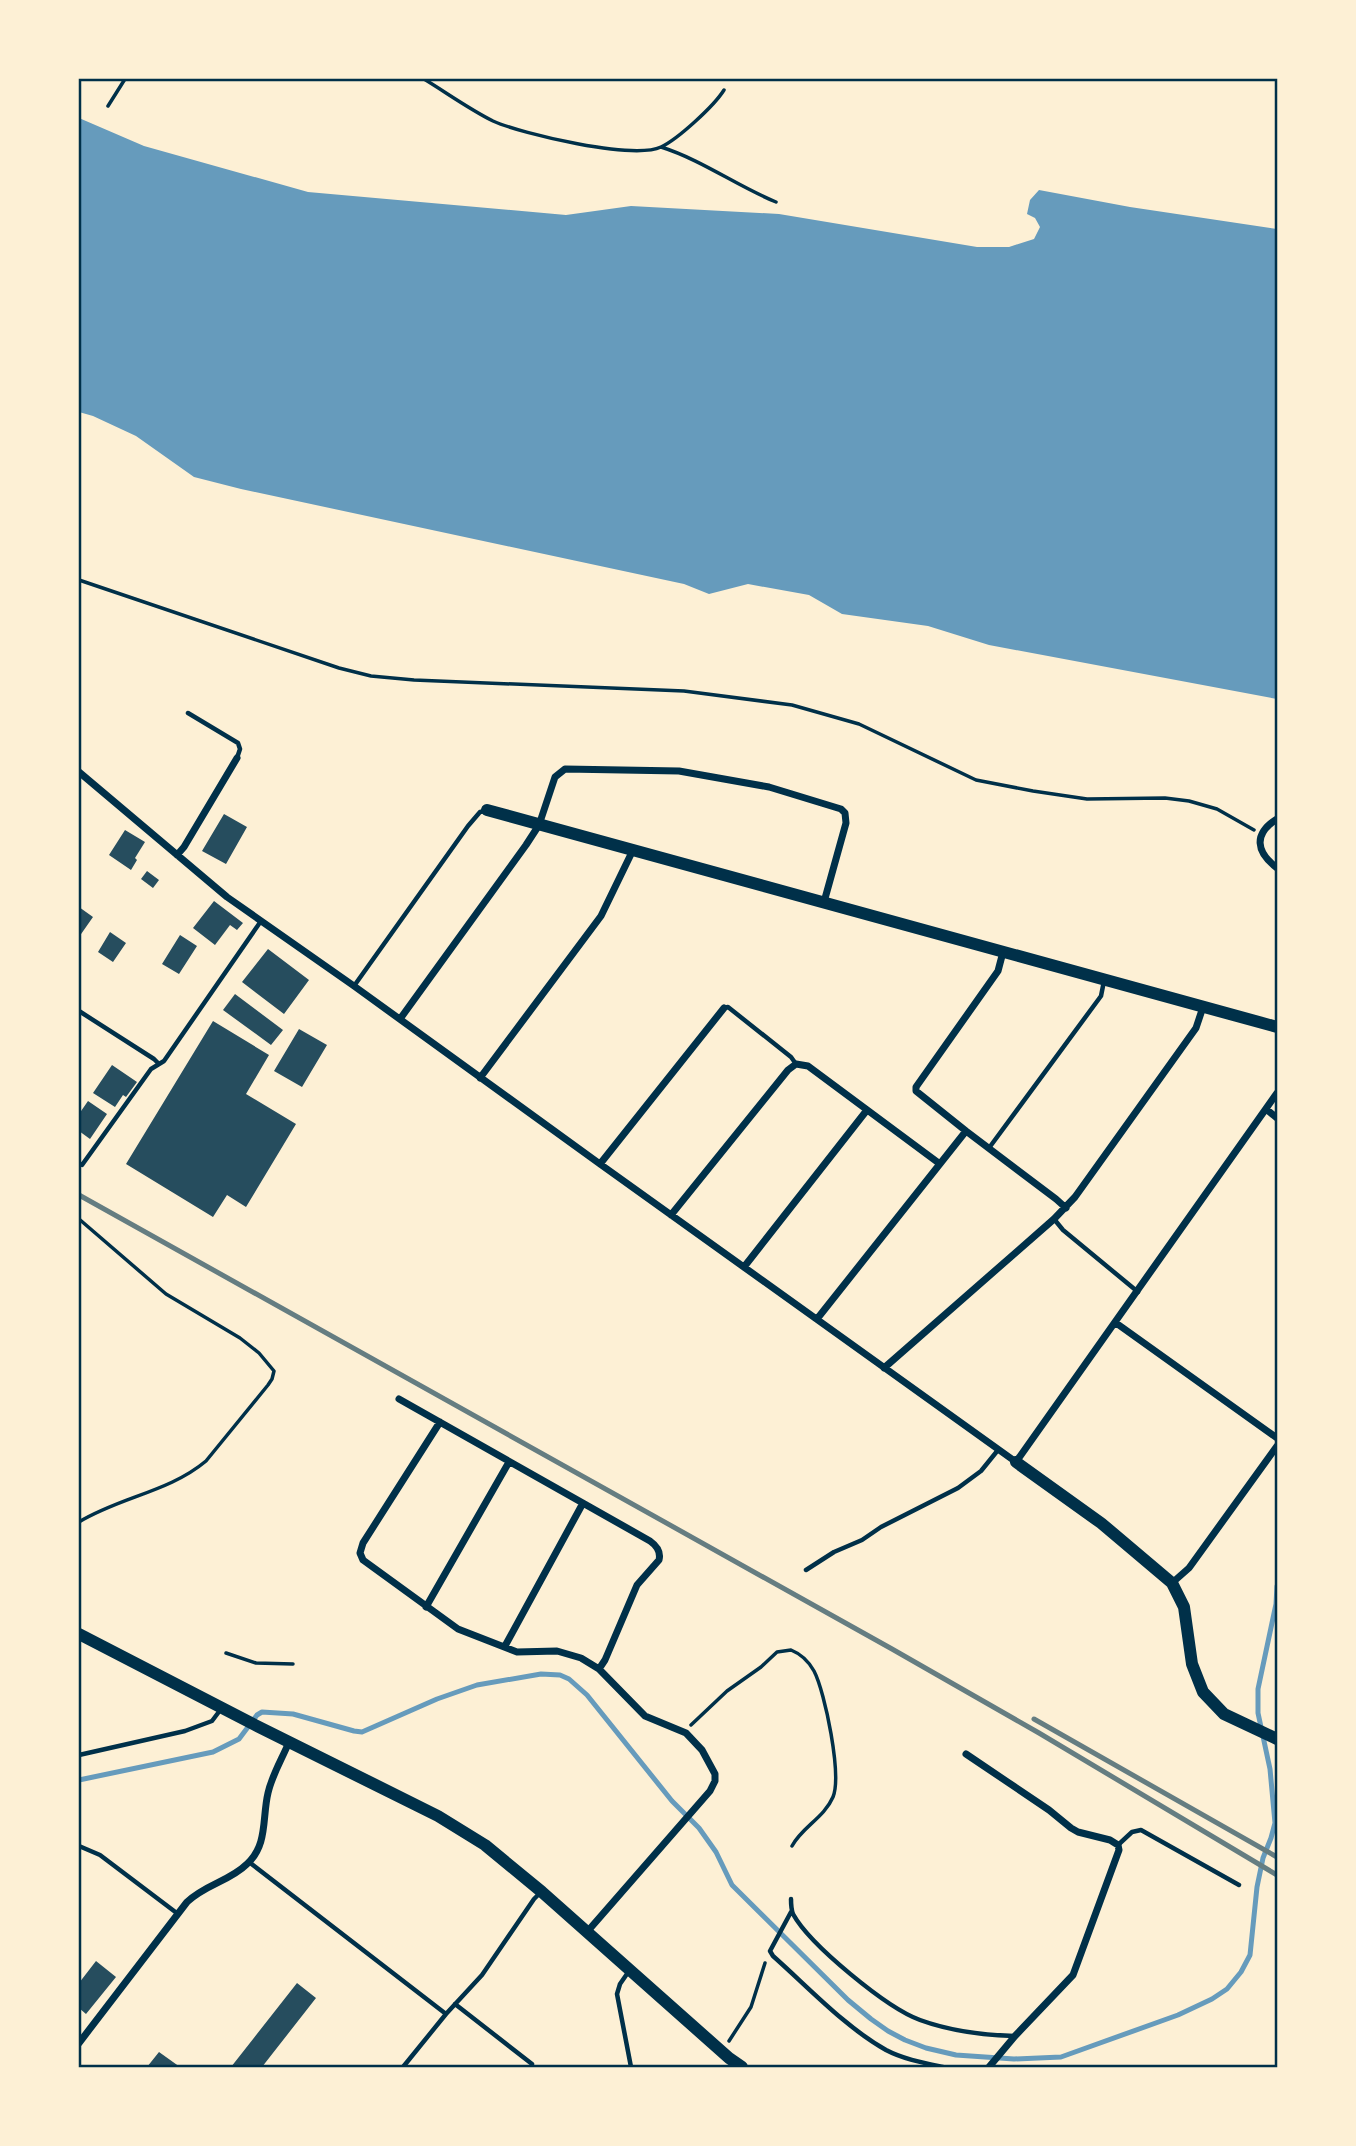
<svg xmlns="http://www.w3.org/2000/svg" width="1356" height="2146" font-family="Spectral,serif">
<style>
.water{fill:#669bbc}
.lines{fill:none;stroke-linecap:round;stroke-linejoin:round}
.stream{stroke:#669bbc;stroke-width:5}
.building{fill:#264d5e}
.path{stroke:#003049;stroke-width:3.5}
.service{stroke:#003049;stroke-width:4.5}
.minor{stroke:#003049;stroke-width:7}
.tertiary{stroke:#003049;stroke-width:12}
.rail{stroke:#657d81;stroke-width:5}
.neatline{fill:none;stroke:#003049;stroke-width:2.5}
</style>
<rect width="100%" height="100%" fill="#fdf0d5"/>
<!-- water -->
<path class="water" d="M79 118 144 146 308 192 566 215 631 206 779 214 977 247H1009L1034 239 1040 227 1035 218 1027 214 1030 200 1039 190 1130 207 1277 229V699L989 645 928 626 842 614 809 595 748 584 709 594 684 584 241 489 194 477 136 436 93 416 79 412Z"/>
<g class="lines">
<!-- stream -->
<path class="stream" d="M79 1780 213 1752 239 1739 257 1715 262 1712 293 1714 354 1731 362 1732 437 1699 477 1685 541 1674 560 1675 569 1679 587 1695 672 1801 699 1828 716 1852 732 1885 848 2000 871 2019 888 2031 905 2040 926 2048 956 2055 1014 2059 1061 2057 1178 2015 1212 1999 1227 1989 1241 1972 1250 1955 1257 1887 1263 1858 1271 1838 1275 1823 1270 1769 1258 1713V1689L1276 1604 1277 1586"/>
</g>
<!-- building -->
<path class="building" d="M224 814 247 827 226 864 202 851Z
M125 830 145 842 135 858 137 860 131 870 109 855Z
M147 871 159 880 153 888 141 879Z
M214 901 243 923 237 930 230 925 215 945 193 928Z
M79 907 93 917 79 937Z
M110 932 126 943 113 962 98 952Z
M180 935 197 946 179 974 162 964Z
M268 949 309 980 284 1014 242 982Z
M235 994 283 1030 271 1045 223 1010Z
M213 1021 269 1055 246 1094 296 1124 246 1207 227 1195 213 1217 126 1164Z
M299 1029 327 1045 302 1087 274 1071Z
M112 1065 137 1082 126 1097 123 1095 115 1107 93 1093Z
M88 1101 107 1114 90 1139 79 1131V1114Z
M96 1961 116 1977 86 2014 79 2008V1983Z
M297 1983 316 1998 262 2067H231Z
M159 2052 180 2067H147Z"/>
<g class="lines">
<!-- path -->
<path class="path" d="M424 79C447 93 469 109 493 121 522 134 633 160 661 147 678 139 714 106 724 90
M108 106 125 79
M661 147C702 160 737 186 776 202
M79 580 339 668 371 676 414 680 684 691 792 705 859 724 976 780 1033 791 1087 799 1165 798 1189 801 1217 809 1254 830
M79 1219 166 1294 240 1338 259 1353 274 1371 272 1379 268 1385 206 1461C169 1492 120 1497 79 1522
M226 1653 256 1663 293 1664
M691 1725 727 1691 761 1667 777 1652 791 1650C801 1654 809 1662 814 1671 825 1692 842 1775 833 1797 824 1818 802 1827 792 1846
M729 2041 751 2007 765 1963"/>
<!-- service -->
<path class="service" d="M188 713 238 743 240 749 237 758
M354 986 468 826 480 812 485 811
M724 1008 728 1007 791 1057 796 1064
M79 1011 154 1059 159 1064
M989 1148 1101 996 1104 981
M79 1163 82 1165 151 1069 164 1061 261 921
M1054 1219 1063 1230 1138 1292
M806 1570 834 1552 862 1540 881 1527 958 1488 981 1471 998 1450
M79 1755 185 1731 212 1721 221 1709
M1118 1845 1132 1832 1141 1830 1239 1885
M79 1846 100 1855 178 1914
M249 1862 446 2014
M791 1899C791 1904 791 1909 793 1914 810 1945 887 2008 920 2020 950 2031 983 2035 1014 2036
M791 1912 770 1951 773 1956C808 1987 845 2027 886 2050 903 2059 924 2063 943 2067
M629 1971 620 1984 617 1994 631 2067
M455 2004 532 2064
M403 2067 446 2014 482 1975 534 1899 541 1892"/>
<!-- minor -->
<path class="minor" d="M79 772 227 897 354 986 600 1164 1016 1462 1277 1093
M1277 819C1253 834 1256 852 1277 868
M177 855 184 847 237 758
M1003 952 998 971 916 1087V1091L966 1131 1056 1199 1066 1208
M400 1019 526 845 539 825 555 777 565 769 679 771 769 787 841 809 845 813 846 823 824 902
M480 1078 601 916 633 850
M1266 1109 1277 1118
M600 1164 724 1008
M671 1215 788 1070 796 1064 808 1066 940 1164
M744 1267 867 1110
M817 1319 966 1131
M1116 1323 1277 1438
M884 1368 1054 1219 1075 1197 1196 1028 1203 1007
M399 1399 650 1541C657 1546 661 1552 659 1560L637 1585 605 1660 599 1669
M440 1422 363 1543 360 1553 363 1560 458 1629 517 1652 557 1651 581 1658 599 1669 645 1716 686 1733 702 1750 715 1774V1781L710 1791 587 1932
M1172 1583 1189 1568 1277 1446
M426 1607 509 1462
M505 1646 583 1503
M966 1754 1049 1810 1071 1828 1078 1832 1110 1840 1118 1845 1119 1850 1073 1975 1015 2036 989 2067
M79 2043 187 1902C206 1884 230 1881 247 1864 268 1845 262 1818 268 1793 272 1775 282 1759 289 1742"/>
<!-- tertiary -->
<path class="tertiary" d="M487 810 1277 1027
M1016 1462 1101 1523 1172 1583 1184 1607 1192 1664 1203 1692 1224 1714 1277 1739
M79 1634 255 1725 438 1816 485 1845 542 1892 729 2058 742 2067"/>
<!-- rail -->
<path class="rail" d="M79 1195 892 1649 1039 1733 1277 1875
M1034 1719 1277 1857"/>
</g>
<!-- border -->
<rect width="1356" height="2146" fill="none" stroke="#fdf0d5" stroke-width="161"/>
<rect x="80" y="80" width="1196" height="1986" class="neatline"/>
</svg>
